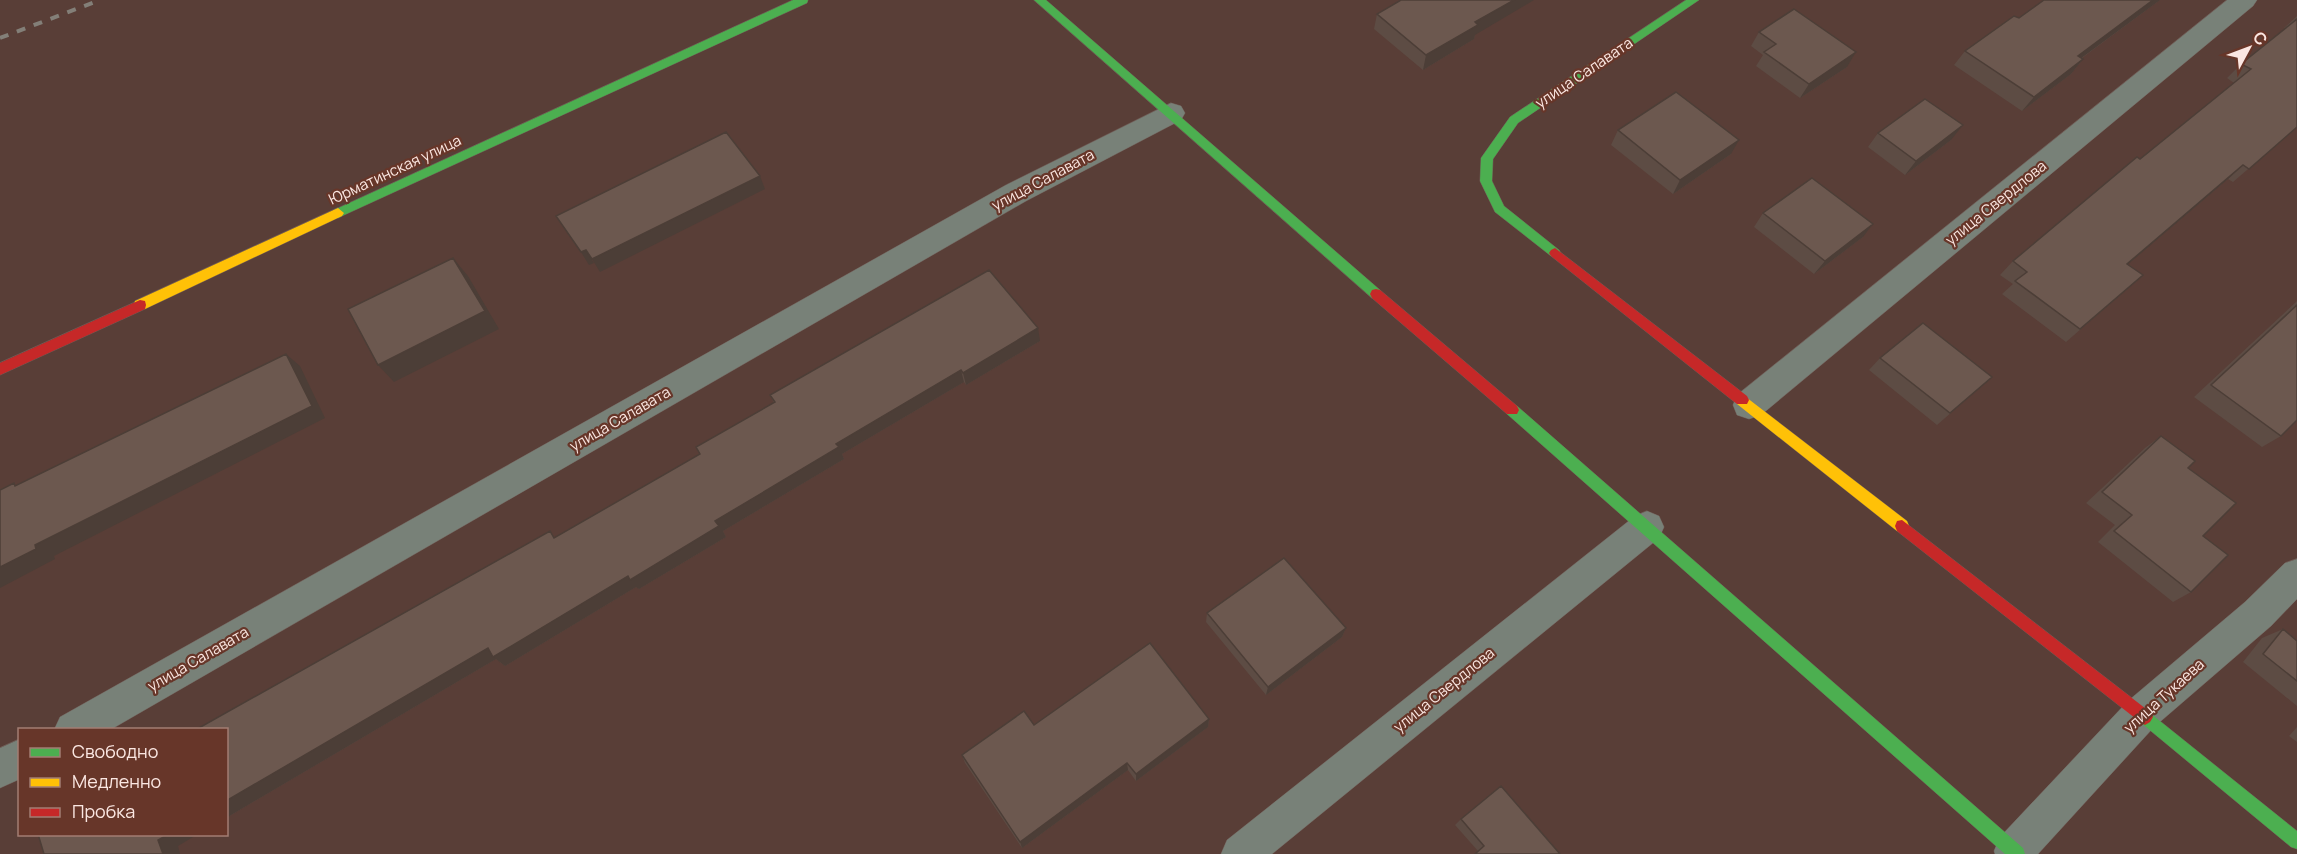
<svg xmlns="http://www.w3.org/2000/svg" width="2297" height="854" font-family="Manrope,sans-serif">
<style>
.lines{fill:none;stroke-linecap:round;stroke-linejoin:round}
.street-casing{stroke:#705b55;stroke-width:1}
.fast-casing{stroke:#705b55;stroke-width:1}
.slow-casing{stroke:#705b55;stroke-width:1}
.jam-casing{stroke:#705b55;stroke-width:1}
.street{fill:#788178;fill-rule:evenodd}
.fast{fill:#4caf50;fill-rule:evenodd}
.slow{fill:#ffc107;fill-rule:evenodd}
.jam{fill:#c62828;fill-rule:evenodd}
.rail{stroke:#837f78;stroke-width:4;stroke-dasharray:9 9;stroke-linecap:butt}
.wall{fill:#5d4c44}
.shaded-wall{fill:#4c3e37}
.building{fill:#6c584f;stroke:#4c3e37;stroke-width:1.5}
.labels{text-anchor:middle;stroke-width:4.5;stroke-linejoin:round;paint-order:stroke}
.street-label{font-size:15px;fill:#fbe7e2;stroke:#673629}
</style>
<rect width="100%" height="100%" fill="#593e37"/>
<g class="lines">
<defs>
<path id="street" d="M2227 0H2257L2253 6 1761 415 1749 419 1737 415 1733 405 1737 395Z
M1171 103 1181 106 1185 113 1181 120 1026 201 110 730H54L60 717 1006 185Z
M1647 511 1659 516 1664 527 1659 538 1272 854H1221L1227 840 1635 516Z
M2297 559V599L2271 626 2154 727 2038 854H1995L1994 851 2000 837 2128 701 2245 602 2285 563Z
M20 739V779L0 788V748Z"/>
<path id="fast" d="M793 0H808L807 3 342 216 338 218 332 213 334 210Z
M1034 0H1046L1380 290 1382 294 1380 298H1372Z
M1686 0H1699L1518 123 1493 159 1492 181 1504 206 1559 250 1561 253 1559 256H1551L1495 212 1480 181 1481 158 1510 117Z
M1512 404 1517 406 2023 848 2025 854H2005L1507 414 1505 410 1507 406Z
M2145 709 2297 831V849L2291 847 2140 722 2137 717 2140 712Z"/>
<path id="slow" d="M338 208 344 213 342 216 145 309H135L134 305 135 301Z
M1742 394 1907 521 1909 526 1907 531 1902 532 1897 531 1737 404 1735 400 1737 396Z"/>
<path id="jam" d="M1555 248 1747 396 1749 400 1747 404H1737L1551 256 1549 253 1551 250Z
M1376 289 1380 290 1517 406 1519 410 1517 414H1507L1372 298 1370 294 1372 290Z
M140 300 145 301 146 305 145 309 0 375V363Z
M1902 520 2150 712 2153 717 2150 722 2145 725 2140 722 1897 531 1895 526 1897 521Z"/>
</defs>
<!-- street casing -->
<use href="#street" class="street-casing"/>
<!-- fast casing -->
<use href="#fast" class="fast-casing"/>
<!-- slow casing -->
<use href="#slow" class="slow-casing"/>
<!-- jam casing -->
<use href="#jam" class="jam-casing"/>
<!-- street -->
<use href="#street" class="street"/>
<!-- fast -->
<use href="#fast" class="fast"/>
<!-- slow -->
<use href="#slow" class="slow"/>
<!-- jam -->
<use href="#jam" class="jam"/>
<!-- rail -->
<path class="rail" d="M0 38 100 0"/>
</g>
<!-- wall -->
<path class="wall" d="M2160 0 2082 58 2083 59 2071 74 2022 111 1954 65 1965 51Z
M1377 14 1475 35 1474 39 1423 70 1374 29Z
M2297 16V127L2233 182 2228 179 2128 264 2143 275 2066 342 2002 294 2013 284 2000 275 2013 261 2234 83 2227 78 2241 64 2285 29 2284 28Z
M1759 32 1847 67 1800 98 1756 66 1763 55 1751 46Z
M1618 130 1731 154 1673 194 1611 145Z
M1878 133 1951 140 1905 175 1868 147Z
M1763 213 1863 237 1814 274 1754 227Z
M2297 301V420L2281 436 2262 447 2194 397Z
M1040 341 966 385 964 382 842 454 844 459 723 531 726 537 639 589 636 587 505 666 496 659 226 818V729L556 537 700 454 774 403 770 395Z
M1880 358 1992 377 1937 425 1869 370Z
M2161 436 2188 468 2203 536 2191 592 2173 602 2098 542 2115 525 2086 503 2145 448Z
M1207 613 1346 628 1342 637 1266 695 1206 622Z
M2283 629 2297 641V706L2243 662 2262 638Z
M1209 719 1208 727 1136 781 1128 770 1022 848 965 763 962 755 1034 725Z
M2297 727V742L2289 736Z
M1461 819 1560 854 1478 851 1455 825Z"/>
<!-- shaded-wall -->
<path class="shaded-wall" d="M1514 0H1534L1475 35 1474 39 1423 70 1426 55 1475 22Z
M2153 0H2160L2065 70 2078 56Z
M1856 52 1847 67 1800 98 1809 84Z
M2083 59 2071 74 2022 111 2034 97Z
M1963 125 1951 140 1905 175 1916 161Z
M1739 140 1731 154 1673 194 1680 180Z
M2243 165 2228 179 2113 277 2127 264Z
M760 176 765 189 600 272 592 259Z
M1873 224 1863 237 1814 274 1825 261Z
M586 250 594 263 589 265 581 252Z
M453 258 468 276 499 329 394 382 378 365Z
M1038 328 1040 341 966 385 963 373Z
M286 354 300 366 325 418 54 556 55 559 0 588V567L35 545Z
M961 370 964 382 842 454 844 459 723 531 726 537 639 589 636 587 505 666 496 659 226 818V801L488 648 715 521 836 444Z
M1346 628 1342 637 1266 695 1268 687Z
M1209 719 1208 727 1136 781V774Z
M1127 763 1128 770 1022 848 1020 842Z
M169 834H198L178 846 180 854H163L158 840Z"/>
<!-- building -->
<path class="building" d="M1401 0H1514L1475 22 1478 25 1426 55 1377 14Z
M2044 0H2153L2078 56 2083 59 2034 97 1965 51 2014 16 2019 18Z
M1794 9 1856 52 1809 84 1764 52 1776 44 1759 32Z
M2297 19V127L2249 169 2243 165 2127 264 2143 275 2080 329 2015 281 2027 272 2013 261 2137 157 2140 159 2251 69 2241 64Z
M1676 92 1739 140 1680 180 1618 130Z
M1925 99 1963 125 1916 161 1878 133Z
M726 132 760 176 592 259 586 250 581 252 556 216Z
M1812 178 1873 224 1825 261 1763 213Z
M453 258 485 311 378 365 348 309Z
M989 270 1038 328 963 373 961 370 836 444 839 447 715 521 719 526 630 580 628 576 493 657 488 648 226 801V729H197L550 531 554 538 700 454 696 447 775 402 770 395Z
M2297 305V420L2281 436 2211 385Z
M1923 323 1992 377 1950 413 1880 358Z
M286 354 312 406 35 545 36 549 0 567V490L14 483 15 486Z
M2161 436 2195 461 2188 468 2236 503 2203 536 2228 555 2191 592 2114 531 2132 515 2102 492Z
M1284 558 1346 628 1268 687 1207 613Z
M2283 629 2297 641V681L2263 654Z
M1150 643 1209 719 1136 774 1127 763 1020 842 962 755 1024 711 1034 725Z
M1501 786 1560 854H1475L1484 846 1461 819Z
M38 834H169L158 840 163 854H44Z"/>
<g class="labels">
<!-- street labels -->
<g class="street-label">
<text transform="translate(1584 73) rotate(-34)" y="5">улица Салавата</text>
<text transform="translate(395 170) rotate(-25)" y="5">Юрматинская улица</text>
<text transform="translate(1043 180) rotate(-28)" y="5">улица Салавата</text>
<text transform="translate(1996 203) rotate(-39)" y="5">улица Свердлова</text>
<text transform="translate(620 419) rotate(-30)" y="5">улица Салавата</text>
<text transform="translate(198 659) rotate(-30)" y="5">улица Салавата</text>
<text transform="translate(1444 690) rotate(-39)" y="5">улица Свердлова</text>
<text transform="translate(2164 696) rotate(-42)" y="5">улица Тукаева</text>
</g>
</g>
<!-- legend -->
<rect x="18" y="728" width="210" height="108" fill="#673629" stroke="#a27d73" stroke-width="1.5"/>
<rect x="30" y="748" width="30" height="9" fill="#4caf50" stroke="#a27d73" stroke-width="1.5"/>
<text x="72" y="758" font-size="18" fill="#fbe7e2">Свободно</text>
<rect x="30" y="778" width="30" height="9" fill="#ffc107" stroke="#a27d73" stroke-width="1.5"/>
<text x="72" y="788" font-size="18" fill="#fbe7e2">Медленно</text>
<rect x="30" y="808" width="30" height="9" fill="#c62828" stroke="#a27d73" stroke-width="1.5"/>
<text x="72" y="818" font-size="18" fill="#fbe7e2">Пробка</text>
<!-- north arrow -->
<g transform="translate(2249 48) rotate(49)" stroke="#673629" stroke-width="4.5" paint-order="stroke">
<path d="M0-4.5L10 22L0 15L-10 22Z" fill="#fbe7e2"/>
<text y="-9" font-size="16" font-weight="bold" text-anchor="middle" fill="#fbe7e2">С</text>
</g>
</svg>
